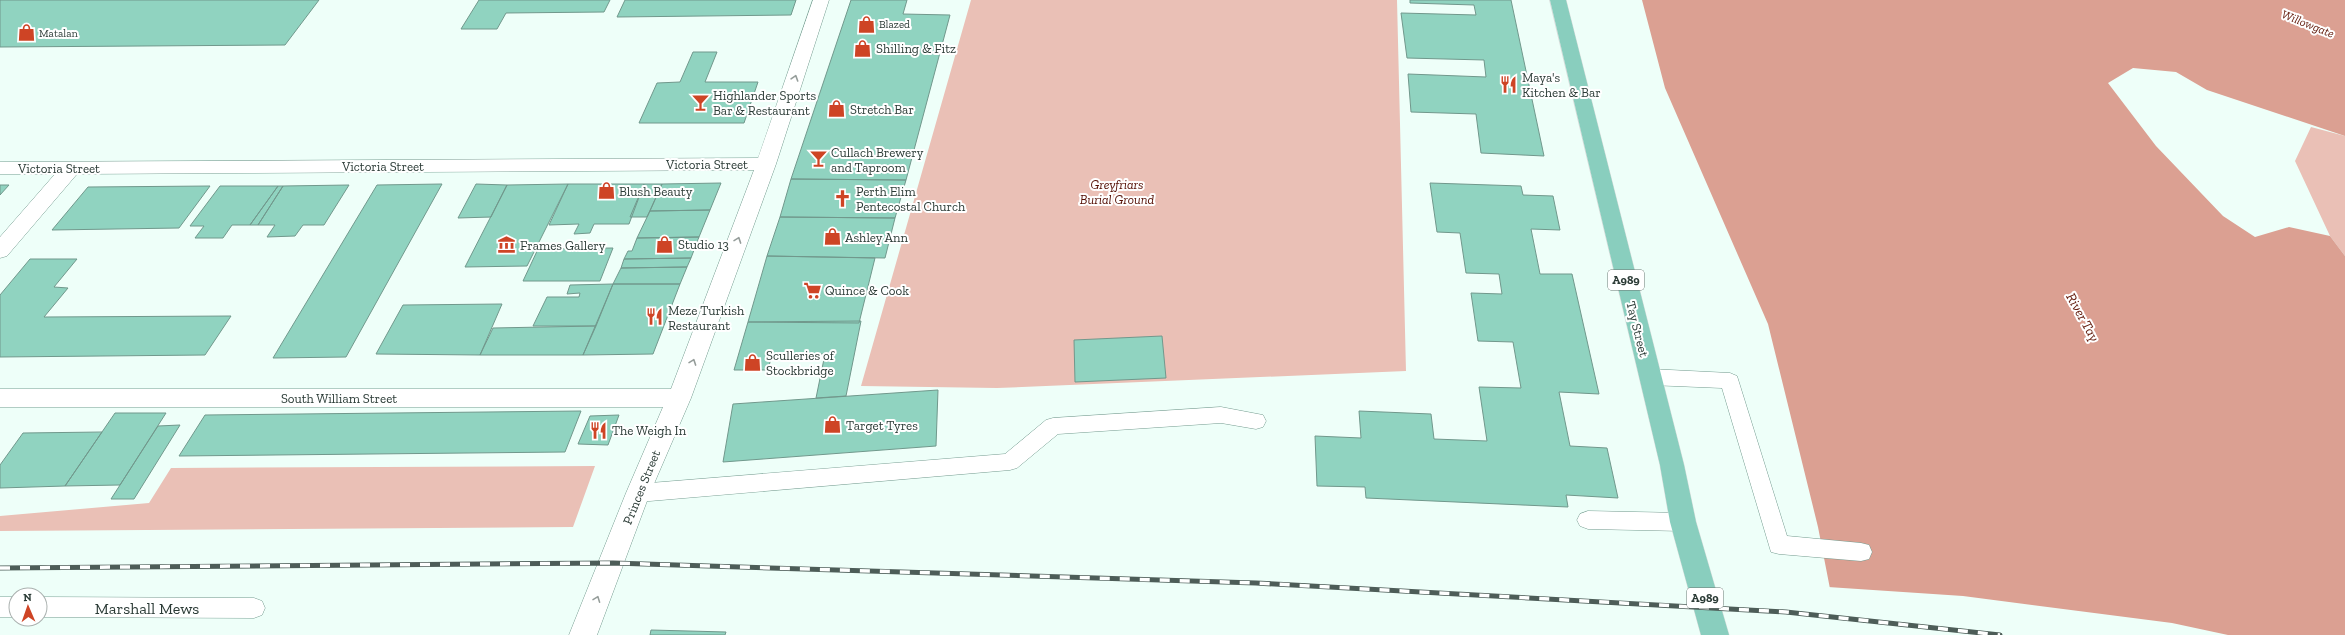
<svg xmlns="http://www.w3.org/2000/svg" width="2345" height="635" font-family="'Zilla Slab',serif">
<style>
.green{fill:#eac0b6}
.water{fill:#dba092}
.pier{fill:#eefff9}
.building{fill:#90d3c0;stroke:#71988c}
.lines{fill:none;stroke-linecap:round;stroke-linejoin:round}
.service-casing{stroke:#759c90;stroke-width:1}
.minor-casing{stroke:#759c90;stroke-width:1}
.primary-casing{stroke:#d9dcdb;stroke-width:1}
.service{fill:#fff;fill-rule:evenodd}
.minor{fill:#fff;fill-rule:evenodd}
.primary{fill:#89cebe;fill-rule:evenodd}
.rail-casing{stroke:#4d5d58;stroke-width:5}
.rail{stroke:#fff;stroke-width:3.5;stroke-dasharray:10;stroke-linecap:butt}
.oneway{stroke:#959d9a}
.labels{text-anchor:middle;stroke-width:4;stroke-linejoin:round;paint-order:stroke}
.far-poi-label{font-size:11px;fill:#2b3b36;stroke:#fff;text-anchor:start}
.far-water-label{font-size:12px;font-style:italic;fill:#662011;stroke:#fff}
.shield{fill:#fff;stroke:#6b7672;stroke-width:1}
.shield-label{font-size:12px;font-weight:bold;fill:#2b3b36}
.poi-label{font-size:13px;fill:#2b3b36;stroke:#fff;text-anchor:start}
.street-label{font-size:13px;fill:#2b3b36;stroke:#fff}
.park-label{font-size:13px;font-style:italic;fill:#520c00;stroke:#fff}
.water-label{font-size:14px;font-style:italic;fill:#662011;stroke:#fff}
.near-street-label{font-size:16px;fill:#2b3b36;stroke:#fff}
</style>
<rect width="100%" height="100%" fill="#eefff9"/>
<!-- green -->
<path class="green" d="M971 0H1397L1406 371 997 388 861 386Z
M2311 127 2345 136V256L2330 236 2295 161Z
M595 466 573 527 0 531V516L149 503 171 468Z"/>
<!-- water -->
<path class="water" d="M1642 0H2345V136L2207 90 2176 72 2133 68 2108 83 2156 146 2223 216 2255 237 2289 227 2330 236 2345 256V635H1839L1818 527 1768 324 1665 88Z"/>
<!-- pier -->
<path class="pier" d="M1828 587 1963 596 2172 623 2228 635H1837Z"/>
<!-- building -->
<path class="building" d="M0 0H319L285 45 0 47Z
M479 0H610L604 12 506 13 497 29H461Z
M625 0H796L791 15 617 17Z
M851 0H907L903 14 950 15 906 180 791 179Z
M1410 0H1511L1544 156 1481 153 1476 114 1411 112 1408 74 1486 77 1484 60 1407 58 1401 13 1476 15 1474 5 1410 3Z
M693 52H717L705 82H758L744 123H639L657 83 680 82Z
M791 179 906 180 895 218 780 217Z
M721 183 710 210 650 211 662 184Z
M1430 183 1521 186 1523 195 1553 196 1560 230 1531 229 1540 274H1572L1599 394 1559 392 1570 446 1607 448 1618 498 1566 495 1568 507 1366 498 1365 487 1317 486 1315 436 1361 438 1359 411 1431 414 1434 439 1487 441 1479 387 1521 388 1513 342 1478 341 1471 293 1502 294 1499 274 1466 273 1460 233 1437 232Z
M442 184 346 357 273 358 377 185Z
M476 184 507 185 491 217 458 218Z
M568 184 527 266 465 267 507 185Z
M568 184H644L629 224H594L590 233 574 234 579 224 549 225Z
M644 184H662L647 217H630Z
M0 185H9L0 195Z
M349 185 324 225H303L295 236 267 237 275 225H258L283 186Z
M210 186 179 228 52 230 88 187Z
M220 186H278L250 225H232L223 238H195L204 226H190Z
M278 186H283L258 225H250Z
M710 210 699 237 637 238 650 211Z
M780 217 895 218 885 258 767 256Z
M699 237 691 258 624 259 628 251H632L637 238Z
M613 248 600 281H523L538 249Z
M767 256 875 258 859 323 748 322Z
M691 258 687 267 621 268 624 259Z
M30 259H77L54 287 68 288 44 317 231 316 205 355 0 357V295Z
M687 267 680 284H613L621 268Z
M613 284 596 326H533L547 297H579L580 293 567 294 570 285Z
M613 284H680L653 354 583 355Z
M502 304 480 355 376 354 403 305Z
M861 321 846 396 816 398 825 354H772L768 370H734L748 322Z
M596 326 583 355H480L493 328Z
M1162 336 1166 378 1075 382 1074 340Z
M938 390 936 446 723 462 733 404Z
M581 411 565 452 179 456 205 415Z
M115 413H166L120 485 65 486Z
M619 415 608 445 578 444 590 416Z
M180 425 134 499H111L158 426Z
M102 432 65 486 0 488V465L23 433Z
M651 630 726 632 725 635H650Z"/>
<g class="lines">
<defs>
<path id="service" d="M1650 369 1730 373 1737 376 1787 536 1861 543 1869 545 1872 552 1869 559 1861 561 1779 554 1771 552 1722 388 1650 385 1643 382 1640 377 1643 372Z
M1221 407 1263 415 1266 421 1263 427 1256 429 1221 423 1058 434 1017 468 1010 470 638 502 630 499 627 493 630 487 638 484 1005 454 1046 420 1053 418Z
M1588 511 1683 513 1691 516 1694 522 1691 528 1683 531 1588 529 1580 526 1577 520 1580 514Z
M0 597H16V617H0Z
M40 597 254 598 262 601 265 608 262 615 254 618 40 617Z"/>
<path id="minor" d="M813 0H829L776 164 691 398 650 493 597 635H569L626 493 663 407H0V389H671L754 170 77 174 7 256 0 258V237L55 174H0V162L758 158Z"/>
<path id="primary" d="M1550 0H1566L1684 465 1696 522 1729 635H1701L1670 522 1660 465Z"/>
</defs>
<!-- service casing -->
<use href="#service" class="service-casing"/>
<!-- minor casing -->
<use href="#minor" class="minor-casing"/>
<!-- primary casing -->
<use href="#primary" class="primary-casing"/>
<!-- service -->
<use href="#service" class="service"/>
<!-- minor -->
<use href="#minor" class="minor"/>
<!-- primary -->
<use href="#primary" class="primary"/>
<defs>
<path id="rail" d="M0 568 613 563 1256 583 1786 612 2000 635"/>
</defs>
<!-- rail casing -->
<use href="#rail" class="rail-casing"/>
<!-- rail -->
<use href="#rail" class="rail"/>
</g>
<!-- one-way arrows -->
<defs><path id="oneway-chevron" d="M-2-3.5L2.5 0L-2 3.5" fill="none" stroke-width="1.6" stroke-linecap="round" stroke-linejoin="round"/></defs>
<g class="oneway">
<use href="#oneway-chevron" transform="translate(795 78) rotate(-72)"/>
<use href="#oneway-chevron" transform="translate(738 240) rotate(-70)"/>
<use href="#oneway-chevron" transform="translate(693 362) rotate(-70)"/>
<use href="#oneway-chevron" transform="translate(597 599) rotate(-69)"/>
</g>
<!-- icons -->
<defs>
<symbol id="shop-bare" viewBox="-9 -9 18 18"><path d="M-5-2.5h2.3a2.7 3.5 0 0 1 5.4 0H5L5.5 6h-11ZM-1.5-2.5h3a1.5 2.3 0 0 0-3 0Z" fill="#ce4425" stroke="#fff" stroke-width="2.5" paint-order="stroke"/></symbol>
<symbol id="restaurant-bare" viewBox="-9 -9 18 18"><path d="M-5-6h1v4h1v-4h1v4h1v-4h1v5L-1.5 .5V6h-2V.5L-5-1ZM5-6V6H3V1.5H1.5Q1.5-4 5-6Z" fill="#ce4425" stroke="#fff" stroke-width="2.5" paint-order="stroke"/></symbol>
<symbol id="bar-bare" viewBox="-9 -9 18 18"><path d="M-6-5H6L.8 .8V4.5H3.5V6h-7V4.5H-.8V.8Z" fill="#ce4425" stroke="#fff" stroke-width="2.5" paint-order="stroke"/></symbol>
<symbol id="church-bare" viewBox="-9 -9 18 18"><path d="M-1.2-6h2.4v3.5h3.3v2.4h-3.3V6h-2.4V-.1h-3.3v-2.4h3.3Z" fill="#ce4425" stroke="#fff" stroke-width="2.5" paint-order="stroke"/></symbol>
<symbol id="museum-bare" viewBox="-9 -9 18 18"><path d="M0-6L6-3V-2H-6V-3ZM-5-1h2V3h-2ZM-1-1h2V3h-2ZM3-1h2V3H3ZM-6 4H6V6H-6Z" fill="#ce4425" stroke="#fff" stroke-width="2.5" paint-order="stroke"/></symbol>
<symbol id="supermarket-bare" viewBox="-9 -9 18 18"><path d="M-6-5.5h2.5l.6 2H6L4.5 2H-2.5L-4.4-4H-6ZM-1.5 3.2a1.3 1.3 0 1 0 .1 0ZM3 3.2a1.3 1.3 0 1 0 .1 0Z" fill="#ce4425" stroke="#fff" stroke-width="2.5" paint-order="stroke"/></symbol>
</defs>
<g fill-rule="evenodd">
<use href="#shop-bare" x="854" y="12" width="25" height="25"/>
<use href="#shop-bare" x="14" y="20" width="25" height="25"/>
<use href="#shop-bare" x="850" y="36" width="25" height="25"/>
<use href="#restaurant-bare" x="1496" y="72" width="25" height="25"/>
<use href="#bar-bare" x="688" y="90" width="25" height="25"/>
<use href="#shop-bare" x="824" y="96" width="25" height="25"/>
<use href="#bar-bare" x="806" y="146" width="25" height="25"/>
<use href="#shop-bare" x="594" y="178" width="25" height="25"/>
<use href="#church-bare" x="830" y="186" width="25" height="25"/>
<use href="#shop-bare" x="820" y="224" width="25" height="25"/>
<use href="#shop-bare" x="652" y="232" width="25" height="25"/>
<use href="#museum-bare" x="494" y="232" width="25" height="25"/>
<use href="#supermarket-bare" x="800" y="278" width="25" height="25"/>
<use href="#restaurant-bare" x="642" y="304" width="25" height="25"/>
<use href="#shop-bare" x="740" y="350" width="25" height="25"/>
<use href="#shop-bare" x="820" y="412" width="25" height="25"/>
<use href="#restaurant-bare" x="586" y="418" width="25" height="25"/>
</g>
<g class="labels">
<!-- far-poi labels -->
<g class="far-poi-label">
<text x="879" y="28">Blazed</text>
<text x="39" y="37">Matalan</text>
</g>
<!-- far-water labels -->
<g class="far-water-label">
<text transform="translate(2308 24) rotate(22)" y="4">Willowgate</text>
</g>
<!-- shield labels -->
<g class="shield">
<rect x="1608" y="270" width="36" height="20" rx="3"/>
<rect x="1687" y="588" width="36" height="20" rx="3"/>
</g>
<g class="shield-label">
<text x="1626" y="284">A989</text>
<text x="1705" y="602">A989</text>
</g>
<!-- poi labels -->
<g class="poi-label">
<text x="876" y="53">Shilling &amp; Fitz</text>
<text x="1522" y="82">Maya's<tspan x="1522" dy="15">Kitchen &amp; Bar</tspan></text>
<text x="713" y="100">Highlander Sports<tspan x="713" dy="15">Bar &amp; Restaurant</tspan></text>
<text x="850" y="114">Stretch Bar</text>
<text x="831" y="157">Cullach Brewery<tspan x="831" dy="15">and Taproom</tspan></text>
<text x="619" y="196">Blush Beauty</text>
<text x="856" y="196">Perth Elim<tspan x="856" dy="15">Pentecostal Church</tspan></text>
<text x="845" y="242">Ashley Ann</text>
<text x="678" y="249">Studio 13</text>
<text x="520" y="250">Frames Gallery</text>
<text x="825" y="295">Quince &amp; Cook</text>
<text x="668" y="315">Meze Turkish<tspan x="668" dy="15">Restaurant</tspan></text>
<text x="766" y="360">Sculleries of<tspan x="766" dy="15">Stockbridge</tspan></text>
<text x="846" y="430">Target Tyres</text>
<text x="612" y="435">The Weigh In</text>
</g>
<!-- street labels -->
<g class="street-label">
<text x="707" y="169">Victoria Street</text>
<text x="383" y="171">Victoria Street</text>
<text x="59" y="173">Victoria Street</text>
<text transform="translate(1638 329) rotate(76)" y="5">Tay Street</text>
<text x="339" y="403">South William Street</text>
<text transform="translate(641 487) rotate(-68)" y="5">Princes Street</text>
</g>
<!-- park labels -->
<g class="park-label">
<text x="1117" y="189">Greyfriars<tspan x="1117" dy="15">Burial Ground</tspan></text>
</g>
<!-- water labels -->
<g class="water-label">
<text transform="translate(2083 317) rotate(61)" y="5">River Tay</text>
</g>
<!-- near-street labels -->
<g class="near-street-label">
<text x="147" y="614">Marshall Mews</text>
</g>
</g>
<!-- north arrow -->
<g transform="translate(28 607) rotate(358)"><circle r="19" fill="#ffffff" stroke="#aab1af"/>
<path d="M0-3L7 15L0 10L-7 15Z" fill="#ce4425"/>
<text y="-6" font-size="11" font-weight="bold" text-anchor="middle" fill="#2b3b36">N</text>
</g>
</svg>
